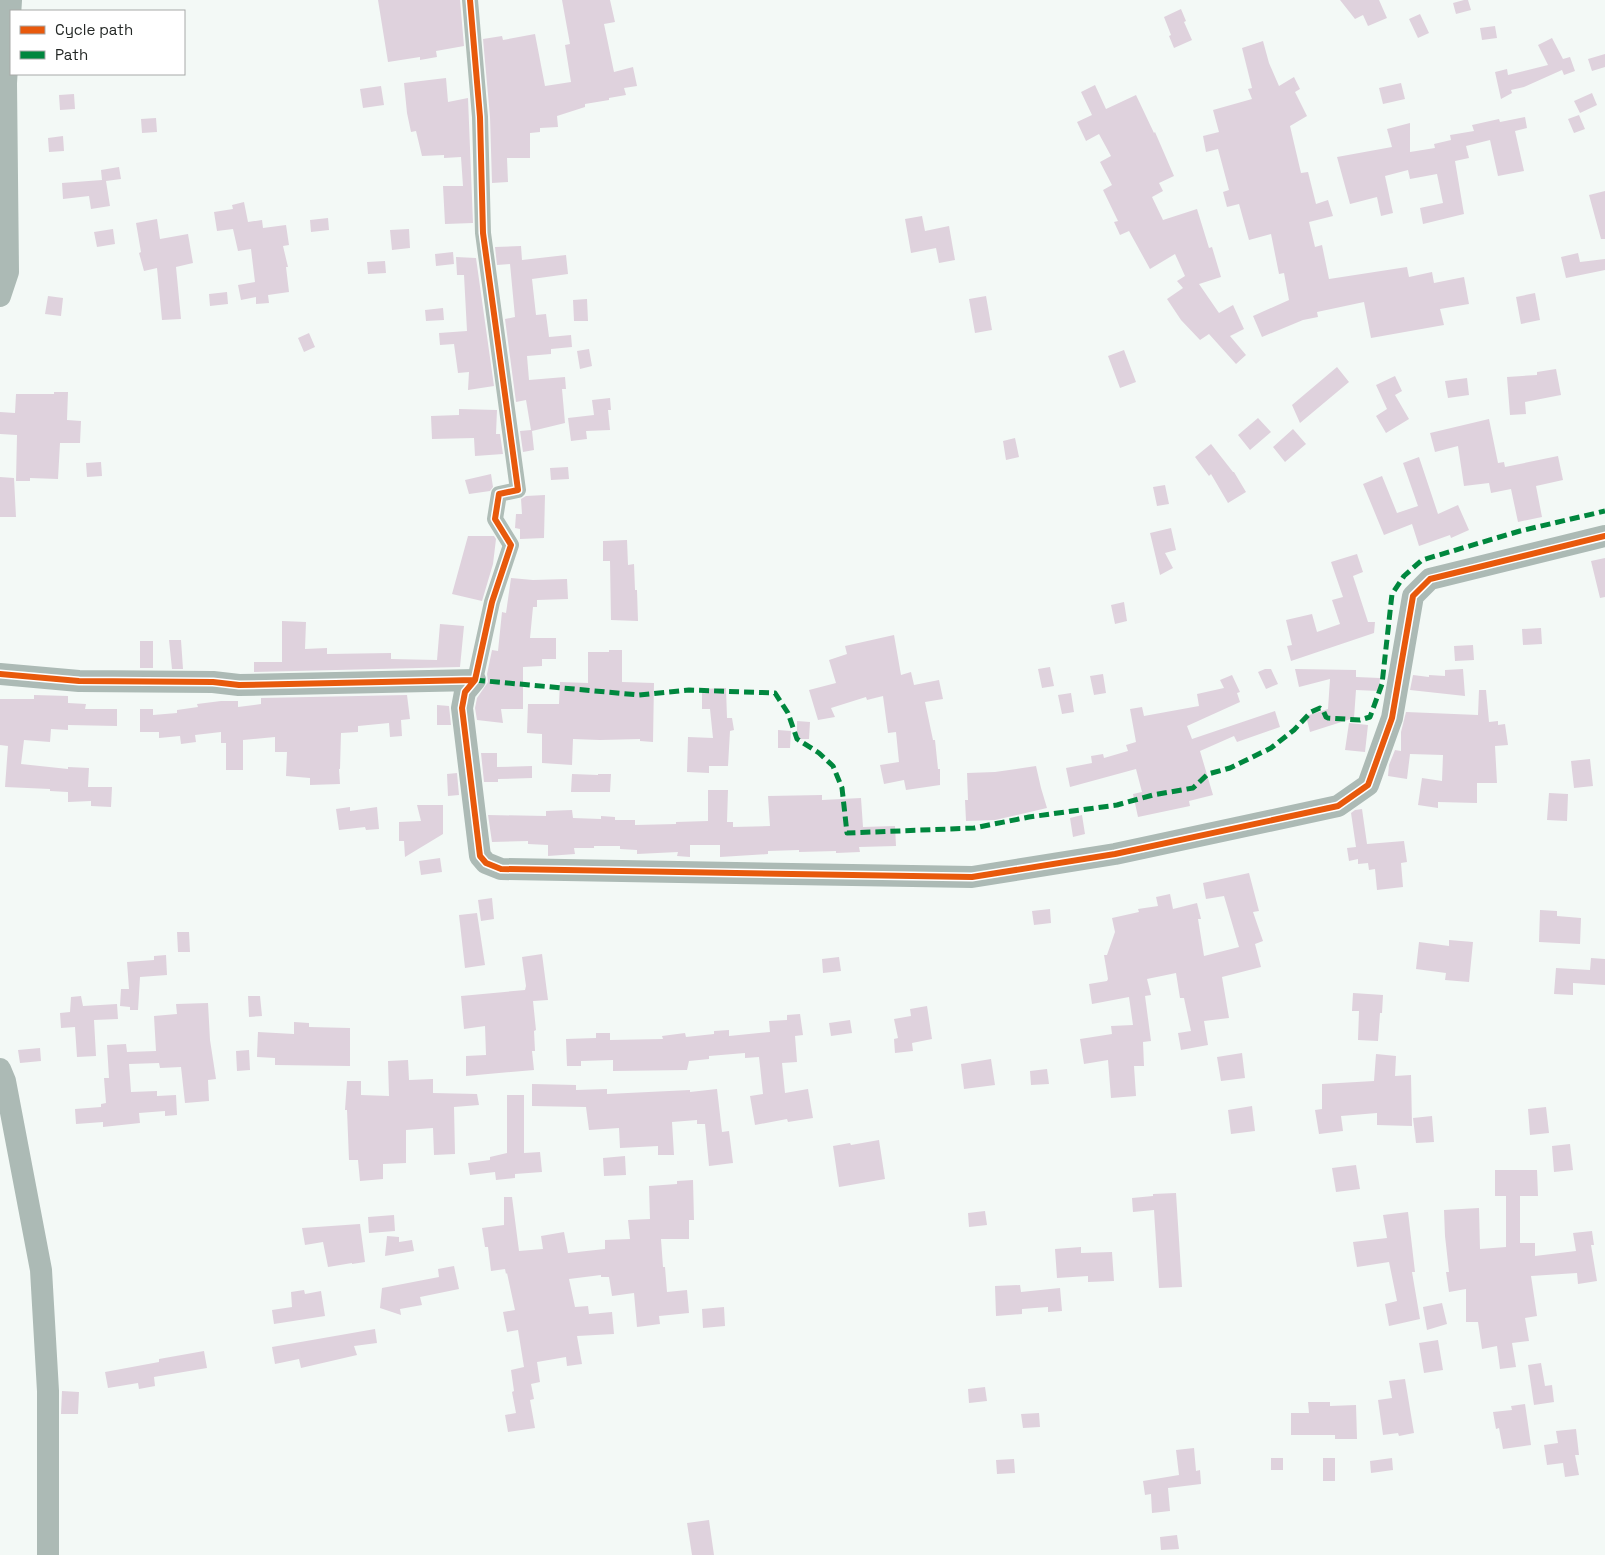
<svg xmlns="http://www.w3.org/2000/svg" width="1605" height="1555" font-family="'Space Grotesk',sans-serif">
<style>
.building{fill:#dfd2dd}
.lines{fill:none;stroke-linecap:round;stroke-linejoin:round}
.street{stroke:#afbdb7;stroke-width:16}
.secondary{stroke:#acbab5;stroke-width:22}
.quiet{stroke:#00873e;stroke-width:5;stroke-dasharray:10 5;stroke-linecap:butt}
.cycleway-casing{stroke:#fff;stroke-width:9}
.cycleway{stroke:#e8590c;stroke-width:6}
</style>
<rect width="100%" height="100%" fill="#f3f9f6"/>
<!-- building -->
<path class="building" d="M378 0H460L464 46 436 51 437 57 420 60V57L388 62Z
M562 0H610L615 22 604 24 614 72 633 67 637 86 624 88 626 95 609 98V100L585 104V107L557 116 558 127 540 128V132L530 133V158H507L508 182 492 183 490 117 483 39 502 36 503 40 535 34 545 86 571 82 565 45 570 44Z
M1340 0H1379L1387 18 1368 26 1363 15 1355 19Z
M1464 0H1468L1471 10 1456 14 1453 3Z
M1181 9 1186 21 1184 22 1192 40 1174 48 1169 36 1171 35 1164 17Z
M1420 14 1429 33 1418 38 1409 19Z
M1495 26 1497 38 1482 40 1480 28Z
M1552 38 1563 59 1570 57 1575 71 1564 75 1562 70 1524 87 1511 90 1512 93 1501 99 1495 72 1507 69 1508 75 1548 65 1538 45Z
M1263 41 1269 63 1279 86 1294 77 1300 89 1295 92 1307 116 1290 126 1301 173 1308 172 1316 204 1328 200 1333 216 1309 222 1315 247 1322 245 1329 279 1407 267 1409 277 1432 272 1434 283 1464 277 1469 304 1440 309 1444 325 1371 338 1364 302 1317 312 1318 317 1303 320 1262 337 1253 316 1289 300 1284 273 1279 274 1271 234 1249 240 1239 204 1227 207 1223 192 1229 190 1218 149 1206 152 1203 136 1219 132 1213 110 1252 99 1248 89 1252 88 1242 48Z
M1605 54V67L1592 71 1588 59Z
M446 78 448 102 468 98 473 223 445 224 443 186H463L461 157 444 158V155L422 156 416 131 411 132 407 113 404 83Z
M1401 83 1405 99 1383 104 1379 88Z
M1095 85 1106 109 1136 95 1154 133 1155 132 1174 176 1159 183 1163 191 1152 197 1163 220 1197 209 1209 248 1212 247 1221 277 1199 284 1219 313 1233 305 1244 329 1230 336 1246 355 1236 364 1209 334 1200 340 1181 320 1167 299 1183 288 1177 281 1185 276 1175 254 1150 269 1129 231 1120 235 1114 222 1118 221 1103 190 1112 185 1100 162 1111 156 1099 134 1086 141 1077 122 1092 115 1081 92Z
M381 86 384 105 363 108 360 89Z
M1592 93 1597 105 1580 113 1574 101Z
M74 94 75 109 60 110 59 95Z
M1579 115 1585 129 1574 133 1568 119Z
M1525 117 1527 128 1515 131 1524 171 1498 176 1490 140 1466 146 1469 158 1455 161 1464 214 1423 224 1420 208 1443 203 1437 174 1410 179 1408 170 1385 176 1393 213 1381 216 1377 197 1350 204 1337 157 1392 147 1387 129 1410 123V152L1435 148 1434 144 1451 140 1450 135 1474 131 1472 125 1499 119 1500 122Z
M156 118 157 132 142 133 141 119Z
M63 136 64 151 49 152 48 138Z
M119 167 121 179 106 181 110 206 91 209 89 196 63 199 62 183 102 180 101 170Z
M1605 191V239H1601L1589 195Z
M244 202 248 222 262 220 263 228 286 225 289 245 283 246 288 267H286L289 292 268 295 269 303 256 304V297L241 300 238 285 255 282 251 249 238 251 233 229 217 231 214 212 233 209 232 205Z
M922 216 925 231 949 226 955 260 939 263 936 248 911 253 905 219Z
M328 218 329 230 311 232 310 220Z
M157 219 160 239 188 234 193 263 176 267 181 319 162 320 157 268 144 271 139 253 141 252 136 223Z
M113 229 115 244 97 247 94 232Z
M409 229 410 248 392 250 390 230Z
M521 246 522 260 566 255 568 274 532 279 536 315 546 314 549 337 571 335 572 347 551 349V354L527 356 529 380 565 377 566 389H562L565 423 532 431 534 450 523 452 520 431 531 430 526 400 516 402 505 319 515 317 510 264 497 265 495 247Z
M453 252 454 264 436 266 435 254Z
M1578 253 1580 262 1605 259V270L1566 278 1561 257Z
M456 257 476 258 494 386 468 390 469 372 458 373 454 344 440 345 439 333 467 331 464 275H457Z
M385 261 386 273 368 274 367 262Z
M227 292 228 304 210 306 209 294Z
M1535 293 1540 320 1521 324 1516 297Z
M48 296 63 298 61 316 45 314Z
M986 296 992 330 975 333 969 299Z
M587 299 588 321H574L573 300Z
M443 308 444 320 426 321 425 310Z
M309 333 315 347 304 352 298 338Z
M589 349 592 366 580 369 577 351Z
M1124 350 1136 382 1120 388 1108 356Z
M1337 367 1349 382 1300 423 1292 405Z
M1556 369 1561 395 1525 402 1526 414 1510 415 1507 377 1537 375V372Z
M1395 376 1402 391 1395 395 1409 419 1386 433 1376 416 1387 409 1376 385Z
M1467 378 1469 395 1448 398 1445 381Z
M54 392H68L67 420 81 421 80 443H60L58 479 30 478V481H16L17 435 0 434V412L15 413 16 394H54Z
M610 398 611 410H608L610 430 586 431 587 439 571 441 568 418 594 415 592 400Z
M459 409 497 410 496 434H500L503 454 475 456 474 438 432 439 431 416 459 415Z
M1258 418 1271 432 1250 450 1238 435Z
M1489 419 1498 463 1504 462 1505 467 1558 456 1563 480 1536 486 1542 517 1518 522 1511 489 1491 493 1489 483 1464 486 1458 446 1435 452 1430 433Z
M1293 429 1306 444 1285 462 1273 447Z
M1015 438 1019 457 1006 460 1003 441Z
M1211 444 1233 472H1234L1246 492 1228 503 1211 474 1209 476 1195 457Z
M1419 457 1438 514 1458 505 1469 530 1451 538 1450 535 1419 546 1412 524 1384 535 1363 484 1382 476 1397 513 1418 506 1403 463Z
M101 462 102 476 87 477 86 463Z
M568 467 569 479 551 480 550 468Z
M491 474 493 487 490 491 469 494 465 480Z
M0 477 14 478 16 517H0Z
M1165 485 1169 504 1157 506 1153 487Z
M545 495 544 538 520 539V529L515 528 516 514H522L521 499 526 496Z
M1171 528 1176 550 1165 553 1173 568 1160 575 1150 533Z
M468 536H494L496 539 493 564 482 601 452 594Z
M627 540 628 565 634 564 635 590H637L638 621 611 620 610 561H603V541Z
M1357 554 1363 572 1353 576 1368 622H1375L1374 633 1291 661 1287 646 1292 645 1286 620 1312 614 1317 632 1340 624 1332 600 1343 597 1331 562Z
M1605 558V597L1600 598 1591 561Z
M511 578 533 580 567 579 568 599 537 600V607H533L530 638H556V659H542V666L523 667V709H501L503 723 477 720 475 708 477 698 488 682 487 674 492 650 498 651 502 612 506 613Z
M1124 602 1127 621 1115 624 1111 605Z
M282 621 306 622 305 649 327 648V654L391 653V659L437 660 440 624 464 626 460 667 254 672V662H282Z
M1541 628 1542 644 1523 645 1522 629Z
M894 635 901 675 911 672 914 685 939 680 943 699 925 702 933 740H935L938 769H940V785L906 790 904 780 884 784 880 765 899 762 896 732 888 733 883 696 867 700 866 697 831 708 835 717 818 720 809 690 836 683 829 660 847 654 845 646Z
M169 640H181L183 669H172Z
M140 641H153V668H140Z
M1473 645 1474 660 1455 661 1454 646Z
M609 650H622V682L654 683 653 742 640 741V739L600 740 573 739 572 765 542 763V734L527 733 528 704H559L560 682 588 683V652H609Z
M1050 667 1054 686 1042 688 1038 669Z
M1265 669H1271L1278 684 1266 689 1258 672Z
M1295 669 1356 670V677L1380 678 1379 691 1356 690 1354 718 1310 732 1306 716 1328 709 1330 679 1299 687Z
M1463 669 1465 696 1410 690 1413 675 1429 677V675L1445 676V670Z
M1103 674 1106 693 1094 695 1090 676Z
M1232 675 1240 692 1237 693 1240 702 1187 726 1192 739 1275 711 1280 727 1237 742 1234 736 1200 751 1213 795 1189 801 1190 806 1138 817 1133 794 1142 792 1136 769 1070 787 1066 768 1092 763 1091 756 1103 754 1104 758 1128 751 1126 745 1136 742 1130 709 1142 707 1144 716 1199 706 1197 694 1224 688 1220 680Z
M726 688 727 718H732L734 730 730 731 728 766H709V773L687 772 688 737 713 738 710 709H702V689Z
M1479 690H1486L1489 722 1498 721V725L1505 724 1508 745 1495 746 1497 783H1477V803L1438 802V808L1418 805 1422 778 1442 781 1443 755 1410 754 1407 779 1388 776 1389 765 1395 750 1401 751V732L1406 712 1478 715Z
M1071 693 1074 712 1062 714 1058 695Z
M34 695 68 696V703L86 704 85 709H117V726L68 725V730L51 729 50 742 24 740 21 764 68 769V767L89 768 88 787H112L111 807 91 806V801L68 802V792L50 791V789L5 787 8 746 0 745V699H34Z
M407 695 410 719 401 720 402 736 390 737 389 723 358 726V732L341 733 340 769H339L340 784 310 785V778L286 776 287 752H275V737L243 740V770H226V743H221V732L195 735 196 742 181 744 180 736 159 738V732H140V709H153V715L177 713V710L198 707 197 704 221 701H238V707L261 704V698Z
M437 705 449 706 451 725H437Z
M797 721 810 722 809 739H797Z
M1349 723 1368 725 1365 752 1345 750Z
M778 730 791 731 790 748H778Z
M481 753H497V767L532 766V778L498 779V782H484Z
M1590 759 1593 786 1574 788 1571 761Z
M1036 766 1041 788 1047 808 995 820 966 821 965 800H968L967 773 995 772Z
M457 773 459 795 448 796 447 774Z
M572 774 598 775V774H611L610 792H571Z
M708 790H728L727 822H733V827L770 826 768 796 822 795V800L861 798 863 827 895 826 896 846 859 847 860 852 836 853V851L799 852V850L768 851V854L720 857V845H690V857L677 856 678 852 637 854V850L620 849V846H594V848H574L575 854 548 856V845L528 844V841L492 842 488 815 546 816V811L572 810 573 818 601 819V816L615 817V820H635V825L676 824V822L708 821Z
M1549 793 1568 794 1567 821 1547 820Z
M417 805H443V834L405 857 404 841H399V822L421 821Z
M350 807V811L377 807 379 829 366 830 365 827 339 830 336 809Z
M1362 809 1367 844 1404 841 1407 862 1401 863 1403 887 1377 890 1375 869 1369 870 1368 863 1358 864V859L1349 861 1347 848 1356 847 1351 813 1355 810Z
M1082 815 1085 834 1073 837 1070 818Z
M440 858 442 872 421 875 419 861Z
M1249 873 1259 911 1253 912 1263 941 1255 944 1261 967 1222 977 1229 1018 1204 1021 1208 1045 1181 1050 1178 1033 1191 1031 1184 998H1180L1176 973 1147 979 1151 995 1145 996 1151 1041 1143 1042 1144 1066H1134L1136 1096 1111 1098 1108 1060 1084 1064 1080 1039 1112 1034 1111 1026 1133 1025 1129 997 1092 1004 1089 984 1107 981 1108 979 1104 955H1107L1115 932 1112 918 1139 912 1138 909 1158 906 1156 897 1170 894 1173 909 1197 903 1201 919H1198L1204 956 1239 947 1224 896 1206 899 1203 883Z
M492 898 494 919 481 921 478 900Z
M1050 909 1051 923 1034 925 1032 911Z
M1540 910 1557 911V916L1581 918 1580 944 1539 942Z
M477 913 485 965 465 968 459 915Z
M177 932H189L190 952H178Z
M1449 940 1473 942 1469 982 1445 980 1446 973 1416 969 1419 942 1449 946Z
M542 954 548 1000 533 1001 536 1030 534 1031 535 1051H532L534 1070 466 1076V1056L486 1055 485 1026 464 1029 461 996 525 990 526 986 522 957Z
M166 955 167 975 140 977 138 1010H130V1007L120 1006 121 989H129L127 962 154 960V956Z
M839 957 841 971 823 973 822 959Z
M1591 958 1605 959V985L1573 983V995L1554 994 1556 968 1590 970Z
M1353 993 1383 995 1382 1013H1380L1378 1041 1358 1040 1359 1011H1352Z
M81 996 83 1006 117 1004 118 1019 94 1020 96 1056 77 1057 75 1027 61 1028 60 1013 70 1012 71 997Z
M248 996H260L262 1016 249 1017Z
M208 1003 210 1040 216 1079 208 1080 209 1101 185 1103 181 1067 160 1068 159 1063 129 1064 131 1092 157 1091V1096L176 1095 177 1115 165 1116V1111L139 1113 140 1123 103 1127V1122L76 1124 75 1109 101 1107V1104L106 1103 104 1078H109L107 1045 126 1044 127 1052 156 1051 154 1016 177 1014 176 1004Z
M927 1006 932 1039 912 1043 913 1051 895 1053 894 1039 898 1038 894 1019 911 1016 910 1009Z
M800 1014 803 1035 795 1036 797 1062 782 1063 785 1093 808 1089 813 1118 788 1122 787 1119 755 1125 750 1096 763 1094 759 1057 745 1058V1053L709 1056V1059L689 1061 687 1070 613 1071V1060L581 1061V1066H567L566 1039 596 1038V1033H610V1040L663 1039 662 1036 685 1033 686 1037 714 1034V1031L729 1030V1036L770 1032 769 1021 787 1020V1015Z
M850 1020 852 1033 831 1036 829 1023Z
M294 1022 309 1023V1027L350 1028V1066L275 1065V1058L257 1057 258 1032 294 1034Z
M40 1048 41 1061 20 1063 18 1050Z
M249 1050 250 1070 237 1071 236 1051Z
M1242 1053 1245 1078 1221 1081 1217 1057Z
M1376 1054 1396 1056 1395 1076 1411 1075 1412 1126 1377 1125V1113L1341 1116 1343 1131 1319 1134 1315 1110 1322 1109V1084L1374 1081Z
M991 1059 995 1085 964 1089 961 1064Z
M408 1060 409 1080 433 1079V1093L477 1094 479 1105 454 1107 455 1154 434 1155 433 1128 406 1130V1163L383 1164V1179L360 1181 358 1160H349L347 1110H345L347 1081H361V1095L389 1096 388 1061Z
M1047 1069 1049 1084 1031 1085 1030 1071Z
M532 1084 576 1085V1090L607 1089V1094L690 1090V1092L717 1089 722 1132 729 1131 733 1163 709 1166 705 1124H697V1120L672 1122 674 1155H658V1146L620 1148 619 1128 589 1130 586 1107 532 1106Z
M507 1095H524V1153L540 1152 542 1172 515 1174V1178L496 1180 495 1172 470 1175 468 1163 490 1160V1157L507 1153Z
M1252 1106 1255 1131 1231 1134 1228 1110Z
M1546 1107 1549 1133 1530 1135 1528 1109Z
M1432 1116 1434 1142 1416 1143 1413 1118Z
M879 1140 885 1179 839 1187 833 1146 850 1143 851 1145Z
M1570 1144 1573 1170 1554 1172 1552 1146Z
M625 1156 626 1175 604 1176 603 1158Z
M1356 1165 1360 1189 1336 1192 1332 1168Z
M1495 1170H1537L1538 1196H1520V1243H1535V1256L1576 1251 1573 1233 1592 1231 1594 1245H1591L1597 1281 1578 1284 1577 1273 1531 1276 1537 1316 1525 1318 1529 1341 1512 1343 1516 1367 1500 1369 1497 1346 1482 1349 1478 1322H1466V1289L1449 1292 1446 1272H1449L1445 1236 1444 1210 1479 1208 1480 1249 1506 1247V1196H1495Z
M693 1180 694 1220H689V1239H661L663 1267H665L667 1292 687 1290 689 1313 659 1316 660 1324 637 1327 634 1293 612 1296 609 1277H601V1275L569 1279 575 1307 588 1306 589 1314 612 1312 614 1334 577 1336 582 1364 567 1366 566 1357 537 1362 540 1382 531 1384 534 1399 530 1400 535 1428 508 1432 505 1415 516 1413 512 1392 514 1391 511 1370 524 1367 518 1330 507 1332 503 1312 515 1310 507 1273 506 1274 505 1269 491 1271 488 1247H485L482 1228 504 1225V1197H512L519 1251 543 1249 541 1236 564 1232 568 1253 605 1249V1240L630 1239 628 1220 650 1219 649 1186 677 1184V1181Z
M1176 1193 1182 1287 1159 1288 1154 1210 1133 1212 1132 1198 1153 1196V1194Z
M985 1211 987 1225 969 1227 968 1213Z
M1408 1212 1415 1272H1412L1420 1319 1389 1326 1385 1304 1397 1301 1389 1262 1357 1267 1353 1242 1387 1238 1383 1215Z
M394 1215 395 1231 369 1233 368 1217Z
M360 1224 365 1262 352 1264V1263L328 1267 323 1242 305 1245 302 1228Z
M387 1236 399 1237V1242L412 1240 414 1251 385 1256Z
M1081 1247V1253L1112 1252 1114 1281 1088 1282V1276L1057 1278 1055 1249Z
M454 1266 459 1289 420 1297 422 1305 400 1309 401 1315 380 1308 382 1288 439 1277 438 1269Z
M1020 1285 1021 1292 1060 1288 1062 1311 1048 1312V1307L1022 1309V1314L996 1316 995 1286Z
M304 1290 305 1294 321 1291 325 1316 274 1324 272 1310 292 1307 291 1292Z
M1442 1303 1447 1324 1427 1330 1423 1307Z
M724 1307 725 1326 703 1328 702 1309Z
M375 1329 377 1343 354 1346 357 1355 301 1368 299 1359 275 1364 272 1347Z
M1438 1340 1443 1370 1424 1373 1419 1343Z
M204 1351 207 1368 154 1377 155 1386 139 1389 138 1383 108 1388 105 1372 159 1362V1359Z
M1541 1363 1545 1386 1552 1385 1554 1402 1534 1405 1528 1365Z
M1405 1379 1414 1433 1399 1436 1398 1433 1383 1435 1378 1400 1392 1398 1389 1381Z
M985 1387 987 1401 969 1403 968 1389Z
M62 1391 79 1392 78 1414H61Z
M1308 1402H1330V1406L1356 1405 1357 1439H1335V1435H1291V1413H1309Z
M1525 1404 1531 1445 1503 1449 1499 1428 1496 1429 1493 1412 1512 1410 1511 1406Z
M1039 1413 1040 1427 1023 1428 1021 1414Z
M1576 1429 1579 1455H1575L1579 1475 1565 1477 1563 1463 1547 1465 1544 1445 1558 1443 1556 1431Z
M1194 1448 1196 1471 1200 1470 1201 1484 1168 1488 1170 1511 1152 1513 1151 1494 1145 1495 1143 1481 1179 1475 1176 1450Z
M1271 1458H1283V1470H1271Z
M1323 1458H1335V1481H1323Z
M1392 1458 1393 1470 1371 1473 1370 1461Z
M1014 1459 1015 1473 997 1474 996 1460Z
M709 1520 714 1555H692L687 1523Z
M1177 1535 1179 1549 1161 1550 1160 1537Z"/>
<g class="lines">
<!-- street -->
<path class="street" d="M470 0 480 117 483 233 518 490 499 494 495 519 511 545 492 602 475 680"/>
<!-- secondary -->
<path class="secondary" d="M0 296 8 272 6 83 11 0
M0 674 79 681 213 682 239 685 475 680 465 692 462 708 480 856 486 863 501 869 972 877 1115 854 1338 806 1368 785 1392 718 1413 596 1430 579 1605 536
M0 1069 5 1081 41 1270 48 1391V1555"/>
<!-- quiet -->
<path class="quiet" d="M475 680 639 695 689 690 775 693 788 713 797 739 819 753 833 766 842 788 847 833 974 828 1029 817 1117 805 1153 795 1193 788 1208 774 1230 768 1271 748 1294 730 1311 712 1320 708 1323 710 1326 717 1328 718 1360 720 1370 717 1382 684 1392 594 1404 576 1422 560 1520 531 1605 511"/>
<defs>
<path id="cycleway" d="M470 0 480 117 483 233 518 490 499 494 495 519 511 545 492 602 475 680
M0 674 79 681 213 682 239 685 475 680 465 692 462 708 480 856 486 863 501 869 972 877 1115 854 1338 806 1368 785 1392 718 1413 596 1430 579 1605 536"/>
</defs>
<!-- cycleway casing -->
<use href="#cycleway" class="cycleway-casing"/>
<!-- cycleway -->
<use href="#cycleway" class="cycleway"/>
</g>
<!-- legend -->
<rect x="10" y="10" width="175" height="65" fill="#ffffff" stroke="#a7a9a8"/>
<rect x="20" y="26" width="25" height="8" fill="#e8590c" stroke="#a7a9a8"/>
<text x="55" y="35" font-size="15" fill="#242826">Cycle path</text>
<rect x="20" y="51" width="25" height="8" fill="#00873e" stroke="#a7a9a8"/>
<text x="55" y="60" font-size="15" fill="#242826">Path</text>
</svg>
